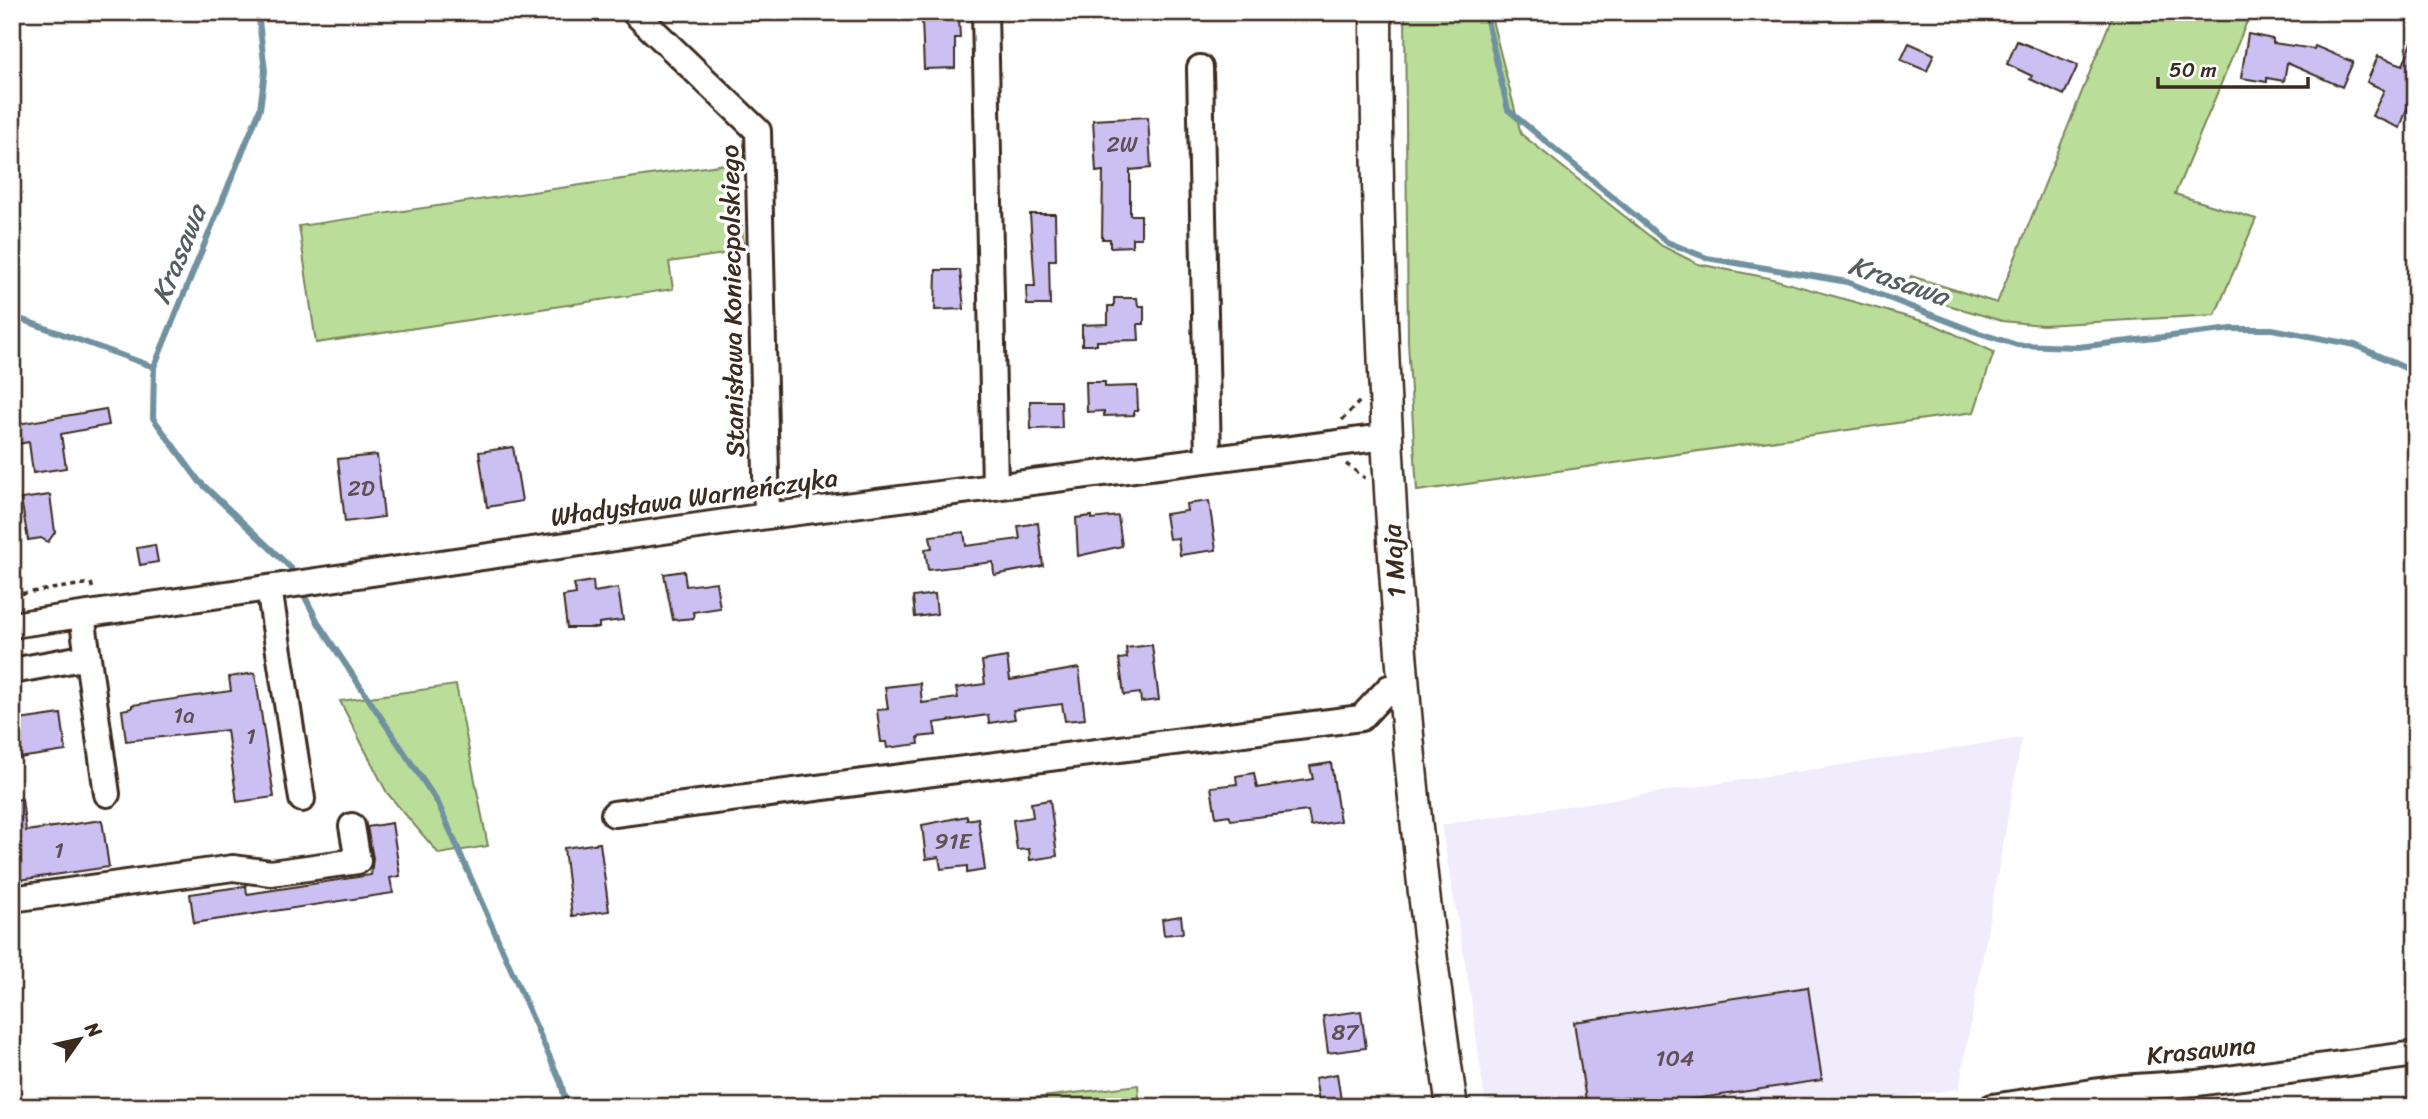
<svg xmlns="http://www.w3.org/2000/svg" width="2428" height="1119" font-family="Sriracha,sans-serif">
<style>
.built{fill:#f0ecfb}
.green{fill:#bade99;stroke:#7a845c;stroke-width:2}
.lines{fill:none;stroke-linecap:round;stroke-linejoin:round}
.stream{stroke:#70919f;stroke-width:6}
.building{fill:#ccc0f2;stroke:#3b2a1e;stroke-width:2}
.minor-casing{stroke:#3b2a1e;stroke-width:30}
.major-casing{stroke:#3b2a1e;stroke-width:35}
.path{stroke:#3b2a1e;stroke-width:3.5;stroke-dasharray:5 5;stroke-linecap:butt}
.minor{stroke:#fff;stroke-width:24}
.major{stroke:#fff;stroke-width:30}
.labels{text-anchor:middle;stroke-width:7;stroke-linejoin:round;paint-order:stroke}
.number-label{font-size:23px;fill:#5f5053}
.street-label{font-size:26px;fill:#3b2a1e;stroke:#fff}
.water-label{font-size:28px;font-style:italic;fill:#555e5e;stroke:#fff}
</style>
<rect width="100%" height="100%" fill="#fff"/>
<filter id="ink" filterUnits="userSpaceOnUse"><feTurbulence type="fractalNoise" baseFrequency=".0143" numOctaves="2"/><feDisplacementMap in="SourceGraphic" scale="14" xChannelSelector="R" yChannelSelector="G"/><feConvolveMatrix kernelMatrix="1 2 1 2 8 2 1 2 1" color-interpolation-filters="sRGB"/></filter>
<g filter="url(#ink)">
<!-- built -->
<path class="built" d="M2022 738 1959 1089 1817 1107H1486L1470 991 1441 825Z"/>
<!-- green -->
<path class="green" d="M1405 12H1490L1521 134 1662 246 1698 264 1769 278 1933 324 1994 352 1974 412 1417 491 1408 342Z
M2114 12H2251L2175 194 2256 219 2215 315 2043 325 2002 321 1904 292 1911 276 1997 303Z
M733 163 745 251 669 262 673 289 316 343 299 226Z
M456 685 488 846 439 854 387 793 340 701Z
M1138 1085 1140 1107H961Z"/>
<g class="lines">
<!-- stream -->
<path class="stream" d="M1485 12 1508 110 1667 242 1707 258 1847 282 1973 331 2017 345 2078 347 2232 329H2272L2355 345 2416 373
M12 316 154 367 260 109 265 71 258 12
M154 367 153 418 199 481 291 568
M306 599 320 626 438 803 561 1083 567 1107"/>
</g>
<!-- building -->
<path class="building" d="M959 18 960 38H955V68L924 69 922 19Z
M2248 34 2273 39V43L2314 49 2315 46 2353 62 2342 87 2287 63 2284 81 2267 78V82L2241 78Z
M2415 35 2416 83 2400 128 2372 116 2384 90 2367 82 2378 56 2403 65Z
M2017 41 2078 65 2064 95 2030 79 2032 76 2007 64Z
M1909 43 1934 54 1927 71 1901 60Z
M1148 117 1151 168 1130 170V215H1141V238H1132V246L1110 247V239H1102L1103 171 1096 172 1093 120Z
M1030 214H1055L1056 260H1049L1050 305H1027L1026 286H1035Z
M936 270H960L964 309 935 310Z
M1114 298H1137L1138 306H1144V324H1138L1139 340 1097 341V345H1082V325L1108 324V306H1114Z
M1086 382H1105V387L1137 386 1138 411H1134V415L1104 416V411L1087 412Z
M1030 401H1061L1062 428 1031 429Z
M106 409 109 425 61 434 66 468 33 473 29 442 12 445V425Z
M513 447 522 501 487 507 479 452Z
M377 455 384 517 345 522 338 459Z
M50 495 55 532 48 542 41 538 28 540 21 499Z
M1209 501 1216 550 1180 555 1178 538 1169 539 1165 514 1187 511 1186 504Z
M1092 516V519L1118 516 1122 546 1078 556 1076 518Z
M1038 523 1043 566 994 575 993 562 928 570 925 549 932 548 930 536 964 532 966 546 1020 539 1018 526Z
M155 545 158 562 140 565 137 548Z
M684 571 686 586 716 582 720 608 693 612 694 618 673 620 664 574Z
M593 581 594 592 618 588 623 620 599 623V628H567L563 596 576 594 574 584Z
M935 594 937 614 915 617 913 597Z
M1152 645 1159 700 1141 702 1140 693 1124 695 1119 659 1127 658 1126 648Z
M1007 657 1010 680 1079 668 1085 719 1065 721 1062 704 1013 710 1015 719 989 723 988 715 934 723 936 735 918 737 919 744 887 748 886 742H881L877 710 888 709 885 687 920 683 922 703 958 698 956 688 985 684 982 661Z
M255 673 274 797 237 802 227 730 126 741 122 710 132 708V705L231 691 229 677Z
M61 714 66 751 12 759V721Z
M1331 763 1340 821 1311 826 1308 811 1231 820 1229 815 1216 817 1211 787 1237 784 1236 776 1254 773 1257 788 1313 779 1310 766Z
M22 799 26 831 102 820 109 867 12 881V800Z
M1050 800 1057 856 1030 860 1029 849 1017 850 1013 820 1033 817 1031 803Z
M967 816V820L978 818 985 870 967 873V866L941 869 939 857 926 859 922 825Z
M392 823 400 876 390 878 393 893 194 923 190 894 246 886 247 894 371 875 373 858 367 827Z
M600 843 609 911 572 916 564 848Z
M1181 916 1183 933 1164 935 1162 919Z
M1808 987 1822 1080 1641 1107H1587L1574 1022Z
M1361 1011 1366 1048 1328 1053 1323 1016Z
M1337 1074 1342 1107H1320L1315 1078Z"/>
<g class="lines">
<defs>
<path id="minor" d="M634 12 758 131 767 516
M985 12 995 486
M1200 68 1208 459
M269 588 302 799
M82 615 107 794
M12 625 767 516 1385 437
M12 671 88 657
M614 814 1361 718 1389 688 1403 687
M12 899 233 868 271 873 358 861 352 826
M1992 1107 2120 1088 2197 1083 2416 1054"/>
<path id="major" d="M1376 12C1377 379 1398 744 1452 1107"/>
</defs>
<!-- minor casing -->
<use href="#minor" class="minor-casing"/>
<!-- major casing -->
<use href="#major" class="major-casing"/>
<!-- path -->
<path class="path" d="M1342 420 1361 400
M1346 464 1365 478
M12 595 91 583 93 590"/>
<!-- minor -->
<use href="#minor" class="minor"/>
<!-- major -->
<use href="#major" class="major"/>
</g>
</g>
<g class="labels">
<!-- number labels -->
<g class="number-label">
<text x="1122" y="152">2W</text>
<text x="361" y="496">2D</text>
<text x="184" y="723">1a</text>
<text x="251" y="744">1</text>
<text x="953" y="849">91E</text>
<text x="59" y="858">1</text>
<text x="1345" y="1040">87</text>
<text x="1675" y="1066">104</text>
</g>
<!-- street labels -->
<g class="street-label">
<text transform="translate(732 301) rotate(-91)" y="9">Stanisława Koniecpolskiego</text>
<text transform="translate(694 497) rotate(-8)" y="9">Władysława Warneńczyka</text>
<text transform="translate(1394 561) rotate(-94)" y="9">1 Maja</text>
<text transform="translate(2201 1050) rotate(-6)" y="9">Krasawna</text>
</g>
<!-- water labels -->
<g class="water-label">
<text transform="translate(178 254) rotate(-68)" y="10">Krasawa</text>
<text transform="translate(1899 280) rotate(19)" y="10">Krasawa</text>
</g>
</g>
<!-- margin -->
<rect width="2428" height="1119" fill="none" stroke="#fff" stroke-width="42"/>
<rect x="21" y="21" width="2386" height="1077" fill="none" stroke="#3b2a1e" stroke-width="2.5" filter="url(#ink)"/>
<!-- north arrow -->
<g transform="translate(80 1039) rotate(56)" stroke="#ffffff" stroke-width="5" paint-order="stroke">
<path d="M0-5L12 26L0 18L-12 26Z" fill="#3b2a1e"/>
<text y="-10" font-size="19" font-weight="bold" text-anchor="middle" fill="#3b2a1e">N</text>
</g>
<!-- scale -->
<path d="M2158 77v10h150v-10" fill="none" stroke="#3b2a1e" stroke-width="3.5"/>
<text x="2169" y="77" font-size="21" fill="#3b2a1e" stroke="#ffffff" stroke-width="5" paint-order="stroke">50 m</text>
</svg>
